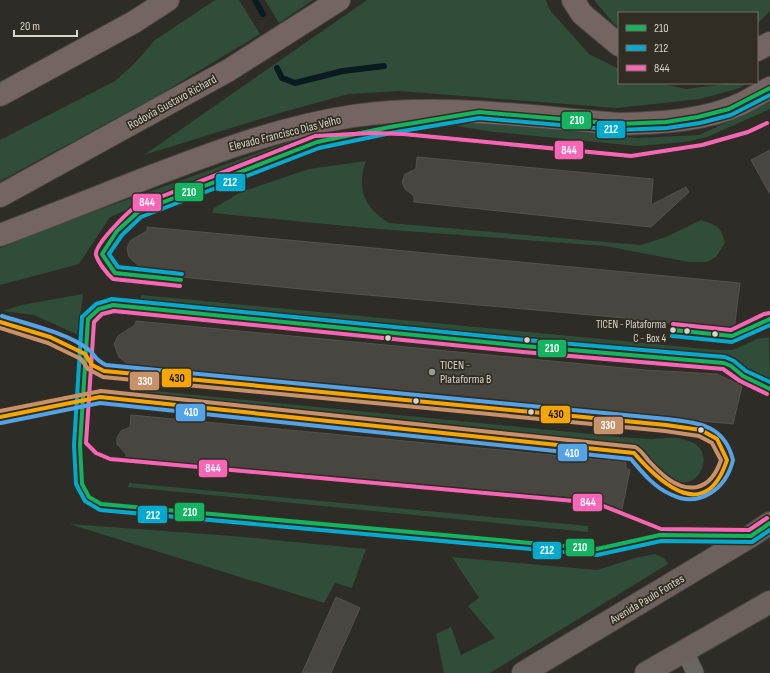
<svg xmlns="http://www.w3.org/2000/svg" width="770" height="673" font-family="'Sofia Sans Condensed',sans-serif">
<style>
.green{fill:#2f4d38}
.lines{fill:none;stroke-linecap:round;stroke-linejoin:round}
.stream{stroke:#0a1b1f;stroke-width:6}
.building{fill:#494642;stroke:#55524e}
.street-casing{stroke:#484741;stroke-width:19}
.primary-casing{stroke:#484741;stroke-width:24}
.highway-casing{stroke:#484741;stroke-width:24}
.street{stroke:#696762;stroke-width:17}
.primary{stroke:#6c625d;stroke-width:22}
.highway{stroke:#746562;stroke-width:22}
.bus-1-casing{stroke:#322d22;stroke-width:7}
.bus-2-casing{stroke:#322d22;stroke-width:7}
.bus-3-casing{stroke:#322d22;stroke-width:7}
.bus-4-casing{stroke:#322d22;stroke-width:7}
.bus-5-casing{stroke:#322d22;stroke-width:7}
.bus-6-casing{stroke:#322d22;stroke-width:7}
.bus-1{stroke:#13b361;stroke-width:4}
.bus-2{stroke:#00a9ce;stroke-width:4}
.bus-3{stroke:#fa66b7;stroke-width:4}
.bus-4{stroke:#f7a600;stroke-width:4}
.bus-5{stroke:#c7916a;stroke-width:4}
.bus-6{stroke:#53a3e8;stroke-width:4}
.bus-dot{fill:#d8d5cd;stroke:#322d22;stroke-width:1.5}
.poi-dot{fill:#9c9a93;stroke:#322d22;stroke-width:1.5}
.labels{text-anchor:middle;stroke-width:3.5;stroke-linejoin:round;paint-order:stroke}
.bus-label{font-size:11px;fill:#d8d5cd;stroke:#322d22;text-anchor:end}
.street-label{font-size:12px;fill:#d8d5cd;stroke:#322d22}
.poi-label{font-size:12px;fill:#d8d5cd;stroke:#322d22;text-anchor:start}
.line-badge{stroke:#322d22;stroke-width:1.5}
.badge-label{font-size:11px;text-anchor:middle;font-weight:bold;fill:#fff}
.pale-badge-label{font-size:11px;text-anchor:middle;font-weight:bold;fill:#111}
</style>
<rect width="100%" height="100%" fill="#2e2c26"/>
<!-- green -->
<path class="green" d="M215 0H239L260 34 157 96 0 181V140L115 81 134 64 155 40Z
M265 0H313L279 23Z
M367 0H546L549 9 589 54 619 69V83H659L686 89 733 83H747L740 88 700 99 617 108 399 91 349 94 283 112 144 155Z
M594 0H770V11L757 24V13H619V27L614 24Z
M770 102V109L707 137 686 142 637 146 494 132 456 126 475 122 637 138 699 135Z
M305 136 110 217 79 264 0 285V248L51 227Z
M366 161C356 188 364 208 389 223L641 245 666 237 701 220C717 225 721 226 725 243L716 257 707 262H689L605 246 366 228 212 213 214 208 241 192 309 169Z
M83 294 78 335 34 315 3 311 21 305Z
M141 295 717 350H733L757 339 769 337 770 380 759 378 730 362 692 354 141 302Z
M136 389 631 438C638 438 646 439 653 439 666 438 677 436 689 441 716 450 702 489 676 482 665 479 660 469 652 463 643 455 634 449 624 444L135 396Z
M129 483 588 526V532L128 487Z
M69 524 233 536 366 549 352 588 335 583 324 603Z
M655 554 664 558 668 564 490 673H444L436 634 451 627 461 655 495 638 468 606 479 598 452 557 597 570 635 558Z"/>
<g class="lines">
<!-- stream -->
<path class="stream" d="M255 0 263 14
M277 68 282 78 295 83 343 71 384 66"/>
</g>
<!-- building -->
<path class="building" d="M770 150V194L751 160Z
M417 157 653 179 651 205 686 187 689 192 651 227 414 202V196L405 189 402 182 405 174 416 169Z
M147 227 353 246 740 283 734 330 625 318 311 290 142 273 143 270 129 257 127 248 131 240 147 231Z
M136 321 645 370 717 374 742 386 733 424 132 367 119 357 114 344 118 336 135 325Z
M131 415 626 462V468L630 470 622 509 410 487 126 462V454L117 444V438L121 431 130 427Z
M336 597 360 608 331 673H302Z"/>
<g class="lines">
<defs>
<path id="street" d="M685 651 695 673"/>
<path id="primary" d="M523 673 751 536 770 523
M646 673 770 602"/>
<path id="highway" d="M573 0 582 14 619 45
M757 50 770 43
M0 95 134 22 168 0
M0 196 229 70 339 0
M0 235C48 217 96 198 144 179 212 153 280 127 353 116 441 103 531 117 619 124 660 123 706 121 743 103 752 98 761 93 770 88"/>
</defs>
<!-- street casing -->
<use href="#street" class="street-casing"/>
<!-- primary casing -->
<use href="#primary" class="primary-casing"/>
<!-- highway casing -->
<use href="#highway" class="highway-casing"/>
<!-- street -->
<use href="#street" class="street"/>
<!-- primary -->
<use href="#primary" class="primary"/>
<!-- highway -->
<use href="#highway" class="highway"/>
<defs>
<path id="bus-1" d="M181 280 115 273 102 254 117 231 138 212 317 142 390 127 479 112 619 124 666 122 698 117 729 109 770 88
M673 330 732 336 770 319
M770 389 743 376 731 366 724 363 524 346 113 305 99 309 88 319 80 445 82 484 89 497 101 504 597 549 660 535 751 536 770 523"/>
<path id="bus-2" d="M182 274 118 267 109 254 122 235 141 217 319 148 391 133 479 118 618 130 667 128 700 123 731 115 770 95
M672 336 732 342 770 325
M770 382 746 371 734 361 725 357 525 340 112 299 96 304 82 317 74 445 76 484 85 501 100 510 597 555 661 541 752 542 770 530"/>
<path id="bus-3" d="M180 286 113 279C107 274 98 262 96 255 94 245 127 213 135 207L315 136 373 133 403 134 631 156 702 145 748 132 767 123
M673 324 731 330 764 314 770 313
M767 518 749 530 661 529 596 503 110 459 96 453 86 443 94 322 102 314 114 311 523 352 723 369 740 381 767 394"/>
<path id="bus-4" d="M0 322 50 337 85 354 92 365 104 371 666 425 701 430 717 439 727 460C706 524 662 485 634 453L100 397 0 417"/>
<path id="bus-5" d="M0 328 48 343 81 359 88 369 103 377 665 431 699 436 712 443 721 460C717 472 710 484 697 487 677 491 660 473 648 460 644 455 640 449 635 447L101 391 0 411"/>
<path id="bus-6" d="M1 423 100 403 631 459C642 472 654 487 670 494 699 509 726 489 733 460 724 424 698 423 667 419L106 365C93 359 96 355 88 349 67 333 27 324 2 316"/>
</defs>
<!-- bus-1 casing -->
<use href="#bus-1" class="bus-1-casing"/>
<!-- bus-2 casing -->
<use href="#bus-2" class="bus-2-casing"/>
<!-- bus-3 casing -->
<use href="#bus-3" class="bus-3-casing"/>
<!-- bus-4 casing -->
<use href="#bus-4" class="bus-4-casing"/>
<!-- bus-5 casing -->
<use href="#bus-5" class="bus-5-casing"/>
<!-- bus-6 casing -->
<use href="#bus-6" class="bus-6-casing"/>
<!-- bus-1 -->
<use href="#bus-1" class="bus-1"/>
<!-- bus-2 -->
<use href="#bus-2" class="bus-2"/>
<!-- bus-3 -->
<use href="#bus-3" class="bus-3"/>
<!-- bus-4 -->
<use href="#bus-4" class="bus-4"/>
<!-- bus-5 -->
<use href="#bus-5" class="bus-5"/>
<!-- bus-6 -->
<use href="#bus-6" class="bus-6"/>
</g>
<!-- markers -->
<g class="bus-dot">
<circle cx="673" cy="330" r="3.5"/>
<circle cx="687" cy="331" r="3.5"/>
<circle cx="715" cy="334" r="3.5"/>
<circle cx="388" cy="338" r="3.5"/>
<circle cx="527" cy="340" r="3.5"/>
<circle cx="416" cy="401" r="3.5"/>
<circle cx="531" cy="412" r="3.5"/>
<circle cx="701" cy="430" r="3.5"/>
</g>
<circle class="poi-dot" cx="432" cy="372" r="4"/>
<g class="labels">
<!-- bus labels -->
<g class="bus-label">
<text x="666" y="328">TICEN - Plataforma<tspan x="666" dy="14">C - Box 4</tspan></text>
</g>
<!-- street labels -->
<g class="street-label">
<text transform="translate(172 102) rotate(-29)" y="4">Rodovia Gustavo Richard</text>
<text transform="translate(285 133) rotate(-14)" y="4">Elevado Francisco Dias Velho</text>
<text transform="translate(647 599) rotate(-31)" y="4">Avenida Paulo Fontes</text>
</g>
<!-- poi labels -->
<g class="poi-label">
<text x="440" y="369">TICEN -<tspan x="440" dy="14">Plataforma B</tspan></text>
</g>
</g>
<g class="line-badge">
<rect x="561" y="111" width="31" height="19" rx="4" fill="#13b361"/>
<rect x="596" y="120" width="30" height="19" rx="4" fill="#00a9ce"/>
<rect x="554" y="140" width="30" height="20" rx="4" fill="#fa66b7"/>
<rect x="215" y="173" width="31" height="19" rx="4" fill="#00a9ce"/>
<rect x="174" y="182" width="30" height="20" rx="4" fill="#13b361"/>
<rect x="132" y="193" width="30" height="19" rx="4" fill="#fa66b7"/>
<rect x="537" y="339" width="30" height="19" rx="4" fill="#13b361"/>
<rect x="161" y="368" width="31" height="20" rx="4" fill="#f7a600"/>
<rect x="129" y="371" width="31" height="20" rx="4" fill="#c7916a"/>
<rect x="175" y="403" width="31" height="19" rx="4" fill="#53a3e8"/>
<rect x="540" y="405" width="31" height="19" rx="4" fill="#f7a600"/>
<rect x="593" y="416" width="31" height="19" rx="4" fill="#c7916a"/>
<rect x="557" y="443" width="31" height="19" rx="4" fill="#53a3e8"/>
<rect x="198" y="459" width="30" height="19" rx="4" fill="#fa66b7"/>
<rect x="572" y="493" width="31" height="19" rx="4" fill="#fa66b7"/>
<rect x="174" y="502" width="31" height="20" rx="4" fill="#13b361"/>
<rect x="137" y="505" width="31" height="19" rx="4" fill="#00a9ce"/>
<rect x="565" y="538" width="30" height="19" rx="4" fill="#13b361"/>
<rect x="532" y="541" width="30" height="19" rx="4" fill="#00a9ce"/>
</g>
<g class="badge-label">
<text x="577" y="124">210</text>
<text x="611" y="133">212</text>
<text x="569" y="154">844</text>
<text x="230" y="186">212</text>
<text x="189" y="196">210</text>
<text x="147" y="206">844</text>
<text x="552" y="352">210</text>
<text x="145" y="385">330</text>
<text x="191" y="416">410</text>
<text x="608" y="429">330</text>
<text x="572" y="457">410</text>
<text x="213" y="472">844</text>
<text x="588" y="506">844</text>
<text x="190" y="516">210</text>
<text x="153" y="519">212</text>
<text x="580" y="551">210</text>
<text x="547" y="554">212</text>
</g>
<g class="pale-badge-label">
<text x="177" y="382">430</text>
<text x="556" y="418">430</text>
</g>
<!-- legend -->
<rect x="618" y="12" width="140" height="72" fill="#322d22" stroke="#747066"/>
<rect x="626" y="25" width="20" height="6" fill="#13b361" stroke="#747066"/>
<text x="654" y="32" font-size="12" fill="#d8d5cd">210</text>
<rect x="626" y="45" width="20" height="6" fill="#00a9ce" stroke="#747066"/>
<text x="654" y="52" font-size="12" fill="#d8d5cd">212</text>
<rect x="626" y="65" width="20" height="6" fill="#fa66b7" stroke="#747066"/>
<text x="654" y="72" font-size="12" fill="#d8d5cd">844</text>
<!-- scale -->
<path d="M14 30v6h63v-6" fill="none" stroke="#d8d5cd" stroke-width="2"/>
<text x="20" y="30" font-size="12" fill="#d8d5cd" stroke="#322d22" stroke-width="3" paint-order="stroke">20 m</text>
</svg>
